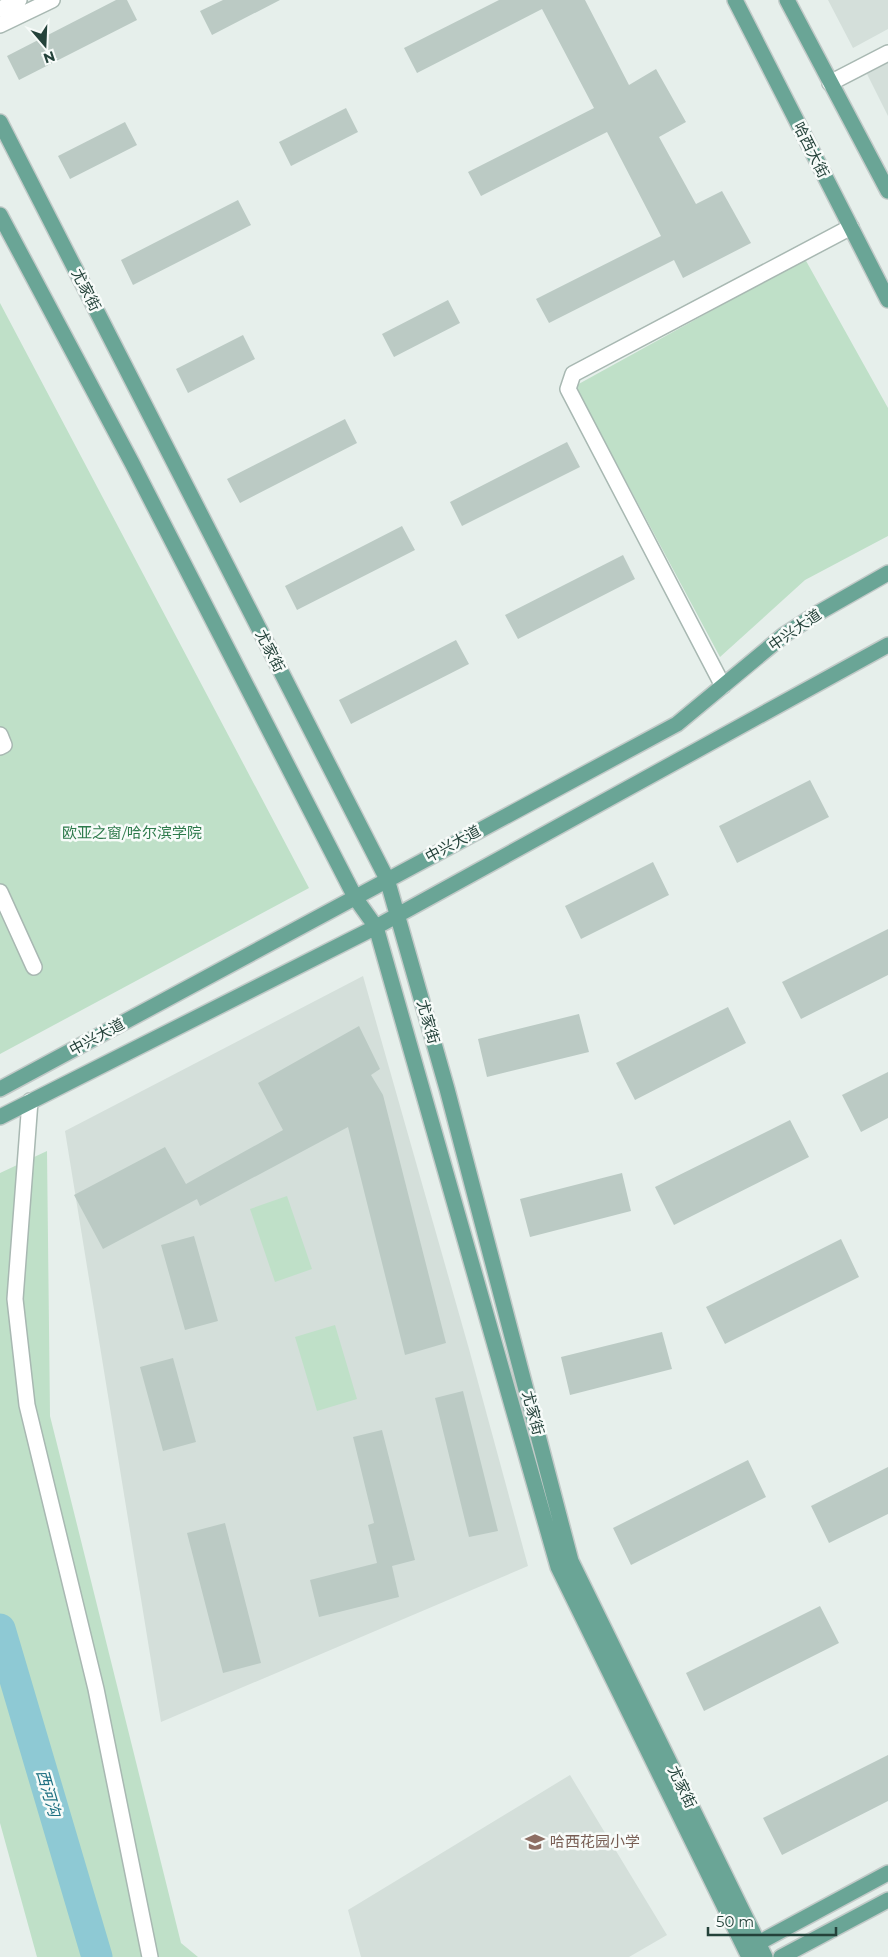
<svg xmlns="http://www.w3.org/2000/svg" width="888" height="1957" font-family="Montserrat,'Noto Sans SC',sans-serif">
<style>
.built{fill:#d4dfda}
.green{fill:#bfe0c8}
.lines{fill:none;stroke-linecap:round;stroke-linejoin:round}
.river{stroke:#8ec9d4;stroke-width:31}
.building{fill:#bbcac4}
.minor-casing{stroke:#a8b8b2;stroke-width:18}
.major-casing{stroke:#c2cac8;stroke-width:18}
.minor{stroke:#fff;stroke-width:15}
.major{stroke:#6aa596;stroke-width:15}
.labels{text-anchor:middle;stroke-width:5;stroke-linejoin:round;paint-order:stroke}
.street-label{font-size:15px;fill:#24423a;stroke:#f7fbf9}
.park-label{font-size:15px;fill:#2d7a4b;stroke:#f7fbf9}
.education-label{font-size:15px;fill:#785e54;stroke:#f7fbf9;text-anchor:start}
.water-label{font-size:16px;font-style:italic;fill:#1c6f80;stroke:#f7fbf9}
</style>
<rect width="100%" height="100%" fill="#e6efeb"/>
<!-- built -->
<path class="built" d="M828 0H888V29L853 48Z
M888 63V116L867 74Z
M363 976 469 1349 528 1566 161 1722 65 1131Z
M570 1775 667 1935 629 1957H361L348 1910Z"/>
<!-- green -->
<path class="green" d="M805 259 888 408V536L805 580 720 657 575 386Z
M0 303 309 888 0 1054Z
M47 1151 50 1416 181 1943 198 1957H37L0 1823V1173Z
M287 1196 312 1269 275 1282 250 1209Z
M335 1325 357 1399 317 1411 295 1337Z"/>
<g class="lines">
<!-- river -->
<path class="river" d="M0 1629 97 1957"/>
</g>
<!-- building -->
<path class="building" d="M116 0H127L137 20 19 80 7 56Z
M223 0H280L212 35 200 11Z
M499 0H585L629 85 656 69 686 122 659 137 696 204 722 191 751 243 683 278 674 260 549 323 536 299 661 236 607 132 481 196 468 172 594 108 542 9 417 73 404 48Z
M346 108 358 132 291 166 279 142Z
M125 122 137 145 70 179 58 156Z
M238 200 251 225 133 285 121 260Z
M448 300 460 323 394 357 382 334Z
M243 335 255 359 188 393 176 369Z
M345 419 357 443 240 503 227 479Z
M567 442 580 467 462 526 450 502Z
M402 526 415 550 297 610 285 586Z
M623 555 635 579 518 639 505 615Z
M456 640 469 664 351 724 339 700Z
M810 780 829 817 737 863 719 826Z
M653 862 669 895 581 939 565 906Z
M888 929V975L801 1019 782 982Z
M728 1007 746 1043 635 1100 616 1063Z
M579 1014 589 1052 487 1077 478 1039Z
M359 1026 380 1069 371 1075 383 1095 446 1343 405 1355 348 1127 200 1206 197 1199 103 1249 74 1195 165 1147 186 1184 283 1130 258 1083Z
M888 1072V1118L861 1132 842 1095Z
M790 1120 809 1157 674 1225 655 1187Z
M622 1173 631 1211 530 1237 520 1199Z
M194 1236 218 1321 185 1330 161 1245Z
M841 1239 859 1277 725 1344 706 1307Z
M662 1332 672 1369 570 1395 561 1357Z
M173 1358 196 1442 163 1451 140 1367Z
M463 1391 498 1531 469 1537 435 1398Z
M382 1430 415 1560 392 1566 399 1597 319 1617 310 1580 377 1563 368 1525 374 1523 353 1437Z
M748 1460 766 1497 631 1565 613 1528Z
M888 1467V1514L829 1543 811 1506Z
M225 1523 261 1663 223 1673 187 1533Z
M820 1606 839 1643 704 1711 686 1673Z
M888 1755V1801L782 1855 763 1818Z"/>
<g class="lines">
<defs>
<path id="minor" d="M0 9 19 0
M0 25 52 0
M830 83 888 53
M723 686 568 389 573 374 851 227
M0 735 4 745 0 747
M0 892 34 967
M30 1101 15 1299 27 1405 96 1689 150 1957"/>
<path id="major" d="M735 0 888 300
M787 0 888 191
M0 122 387 879 447 1089 571 1561 765 1957
M0 215 132 463 356 899 376 927 558 1567 749 1957
M0 1089 677 724 784 635 818 613 888 573
M0 1117 376 927 888 645
M751 1947 888 1873
M781 1957 888 1900"/>
</defs>
<!-- minor casing -->
<use href="#minor" class="minor-casing"/>
<!-- major casing -->
<use href="#major" class="major-casing"/>
<!-- minor -->
<use href="#minor" class="minor"/>
<!-- major -->
<use href="#major" class="major"/>
</g>
<!-- icons -->
<defs>
<symbol id="school-bare" viewBox="-9 -9 18 18"><path d="M0-5L7-2L0 1L-7-2ZM-4 1L0 2.5L4 1V4Q0 6-4 4Z" fill="#8d6e63" stroke="#f7fbf9" stroke-width="2.5" paint-order="stroke"/></symbol>
</defs>
<g fill-rule="evenodd">
<use href="#school-bare" x="521" y="1828" width="28" height="28"/>
</g>
<g class="labels">
<!-- street labels -->
<g class="street-label">
<text transform="translate(811 150) rotate(63)" y="5">哈西大街</text>
<text transform="translate(86 290) rotate(63)" y="5">尤家街</text>
<text transform="translate(795 630) rotate(-35)" y="5">中兴大道</text>
<text transform="translate(270 651) rotate(63)" y="5">尤家街</text>
<text transform="translate(453 844) rotate(-28)" y="5">中兴大道</text>
<text transform="translate(428 1022) rotate(74)" y="5">尤家街</text>
<text transform="translate(97 1037) rotate(-28)" y="5">中兴大道</text>
<text transform="translate(533 1413) rotate(75)" y="5">尤家街</text>
<text transform="translate(682 1787) rotate(64)" y="5">尤家街</text>
</g>
<!-- park labels -->
<g class="park-label">
<text x="132" y="838">欧亚之窗/哈尔滨学院</text>
</g>
<!-- education labels -->
<g class="education-label">
<text x="550" y="1847">哈西花园小学</text>
</g>
<!-- water labels -->
<g class="water-label">
<text transform="translate(49 1793) rotate(74)" y="6">西河沟</text>
</g>
</g>
<!-- north arrow -->
<g transform="translate(45 45) rotate(161)" stroke="#f7fbf9" stroke-width="4" paint-order="stroke">
<path d="M0-4L9 19L0 12L-9 19Z" fill="#24423a"/>
<text y="-8" font-size="14" font-weight="bold" text-anchor="middle" fill="#24423a">N</text>
</g>
<!-- scale -->
<path d="M708 1927v8h128v-8" fill="none" stroke="#24423a" stroke-width="2.5"/>
<text x="716" y="1927" font-size="15" fill="#24423a" stroke="#f7fbf9" stroke-width="4" paint-order="stroke">50 m</text>
</svg>
